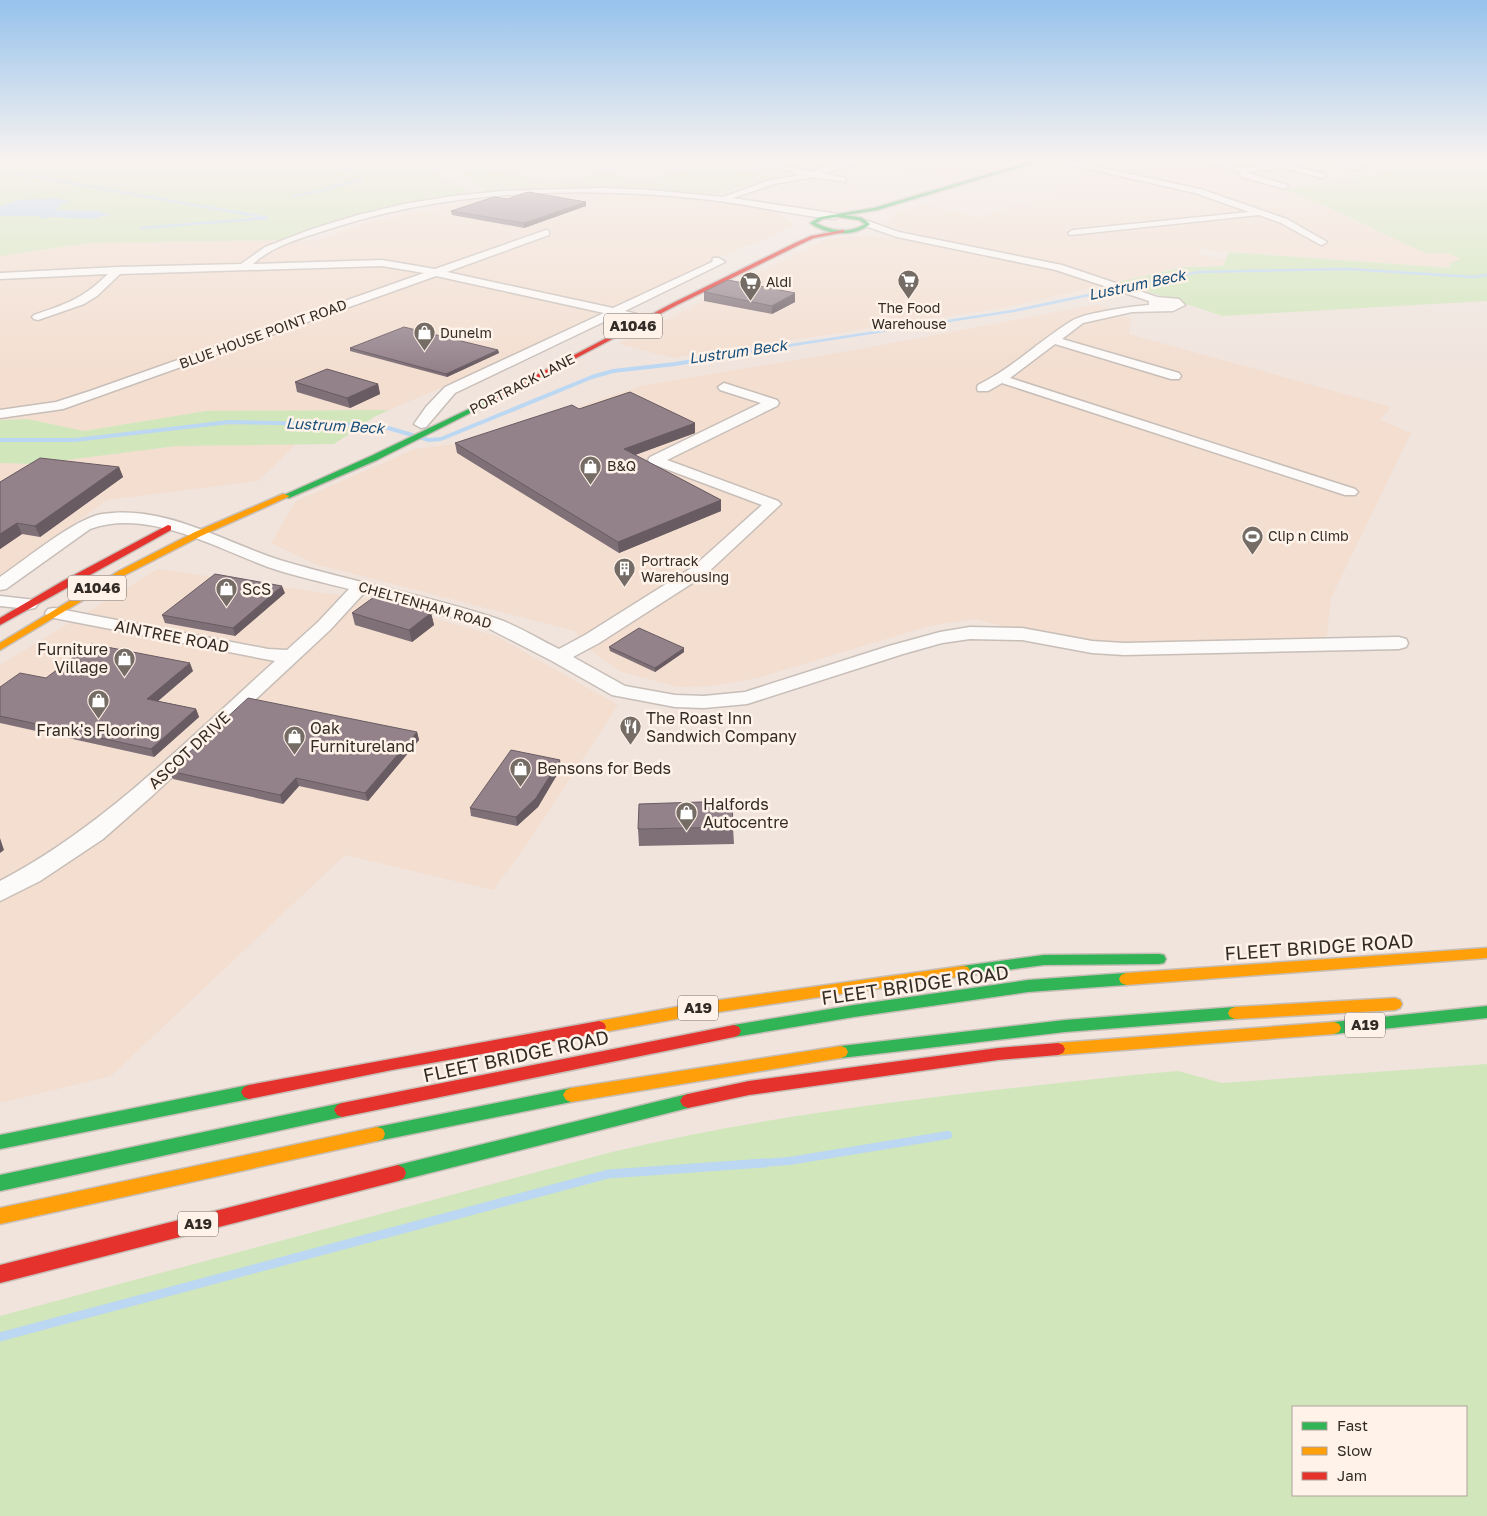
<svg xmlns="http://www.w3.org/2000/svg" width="1487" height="1516" font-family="'Golos Text',sans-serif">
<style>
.built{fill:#f3ded0}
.green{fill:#d1e6bb;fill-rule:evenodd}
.water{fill:#bcd7f2}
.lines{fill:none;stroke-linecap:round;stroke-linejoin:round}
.stream-far3{stroke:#bcd7f2;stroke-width:2.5}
.stream-far2{stroke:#bcd7f2;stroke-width:4}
.stream-far1{stroke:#bcd7f2;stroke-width:8}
.stream{stroke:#bcd7f2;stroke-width:9}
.street-casing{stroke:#c7beb8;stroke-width:3}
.fast-casing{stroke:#c7beb8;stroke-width:3}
.slow-casing{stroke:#c7beb8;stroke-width:3}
.jam-casing{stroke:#c7beb8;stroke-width:3}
.street{fill:#fdfbfa;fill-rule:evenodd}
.fast{fill:#30b455;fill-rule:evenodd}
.slow{fill:#ff9f0a;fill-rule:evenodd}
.jam{fill:#e5322d;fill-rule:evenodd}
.wall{fill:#7f7078}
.shaded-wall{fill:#685b61}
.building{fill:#94828b;stroke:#685b61}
.labels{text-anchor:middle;stroke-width:5;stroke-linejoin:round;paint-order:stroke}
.far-poi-label{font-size:14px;fill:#332b25;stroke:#fff2e9;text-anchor:start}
.far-street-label{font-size:14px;fill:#332b25;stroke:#fff2e9}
.far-water-label{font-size:15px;font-style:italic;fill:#164e7a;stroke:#fff2e9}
.shield{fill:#fff2e9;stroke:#706760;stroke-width:1}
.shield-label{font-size:15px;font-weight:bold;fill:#332b25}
.poi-label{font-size:16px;fill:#332b25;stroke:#fff2e9;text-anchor:start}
.street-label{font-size:16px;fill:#332b25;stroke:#fff2e9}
.near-street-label{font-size:19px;fill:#332b25;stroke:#fff2e9}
</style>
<rect width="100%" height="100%" fill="#f0e4dd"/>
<!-- built -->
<path class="built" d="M940 158H1025L949 180 900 170Z
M1078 158H1188L1293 192 1425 253H1447L1462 259 1449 264 1451 268 1199 249 1201 256 1224 259 1221 266H1185L1008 307 673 358 618 344 823 240 849 236 893 238 908 232 885 225 897 211 923 204 980 217 1117 172 1065 161Z
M853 191 891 198 844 210H814L793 206Z
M616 193 708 200 761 209 780 214 794 225 776 235 718 257 719 261 493 366 389 410 206 411 84 431 27 419 0 420V256L89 243 282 240 315 241 364 223 480 199 503 196Z
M1098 304 1131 319 1129 334 1391 407 1380 420 1411 433 1331 598 1326 642 1116 650 1021 631 976 619 929 626 757 678 711 686 678 687 619 671 585 646 575 631 315 564 271 543 296 501 415 449 477 441 641 386 860 349Z
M296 444 258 481 107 500 0 576V463L36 464 176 446Z
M158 569 367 599 496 636 618 705 523 850 493 890 345 855 111 1076 0 1103V665Z"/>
<!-- green -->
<path class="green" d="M6 158H409L475 195 388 209 325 224 282 240 89 243 0 256V159Z
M651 158H686L774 177 717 194 603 188H552L487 193 460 172 481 167 496 172 525 176 552 183 610 172 636 181 692 170Z
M1388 158H1487V301L1223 316 1118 282 1185 267 1223 266 1229 252 1451 268 1449 263 1461 259 1447 253H1425L1325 206 1284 189 1398 171 1368 161Z
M389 410 374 417 334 444 176 446 36 464 0 463V420L27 419 84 431 206 411Z
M1487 1064V1516H0V1316L612 1152C783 1111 959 1094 1133 1075L1178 1071 1222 1083ZM1293 1407H1466V1495H1293Z"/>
<!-- water -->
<path class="water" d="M55 198 73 202 60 203 62 205 55 210 98 211 111 215 101 216 97 219 51 217 41 219 40 216H0V206L19 200Z"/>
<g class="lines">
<!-- stream-far3 -->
<path class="stream-far3" d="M14 173 268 218 141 228
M293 196 329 189C334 185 351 183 360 180L362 176 348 171 350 169 304 161V158
M740 353 1013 311 1198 272 1349 269 1473 277 1487 275"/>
<!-- stream-far2 -->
<path class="stream-far2" d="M0 440H75L229 422 362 425 385 427 429 440 441 439 592 377 613 371 675 364 747 352"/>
<!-- stream-far1 -->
<path class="stream-far1" d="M747 1164 789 1161 948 1135"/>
<!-- stream -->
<path class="stream" d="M0 1337 608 1174 765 1163"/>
<defs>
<path id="street" d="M724 158H739L814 172 815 170 866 158H878L822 173 845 178V182L813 177 774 184 733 198 838 214 839 216 835 219C793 215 753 205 711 200 587 186 455 189 336 227 309 236 274 244 253 264L382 260 435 269 546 230 549 231V235L447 272 613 308 712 262 713 258H719L725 262 625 311 637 314 639 316 637 318 616 316 455 393 426 427 421 428 414 424 426 407 445 387 604 313 436 276 63 409 0 418V410L56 402 90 391 424 273 382 266 120 274 97 296 84 304 38 320 34 319 32 317 34 315C68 303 81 300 108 274L0 279V273L118 267 241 264 265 247 312 229 358 215 404 204 453 196 503 191 603 188 651 190 723 197 770 180 797 176 796 172Z
M1041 158H1054L1200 189 1287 219 1327 242 1322 245 1319 244 1281 223 1259 215 1070 235 1068 233 1073 230 1249 212 1195 193Z
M1192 158H1203L1235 167 1248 168 1291 163 1301 158H1326L1363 168 1359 170C1339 165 1315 154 1296 167L1324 174 1325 176 1321 178 1284 168 1245 172 1287 185 1288 187 1284 189 1240 176 1239 174 1242 172Z
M868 221 899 232 1062 265 1157 297 1179 299 1185 305 1173 311 1132 312 1083 323 1062 339 1179 373 1181 376 1179 379H1171L1055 344 1010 378 1355 489 1358 492 1355 495H1345L1002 383 988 391H978L977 388 978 385C1013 368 1040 340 1073 320 1086 313 1133 306 1149 305V301L1056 270 897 237 865 226 864 224Z
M724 383 777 400 779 403 777 406 667 460 778 501 781 504 705 575 599 643 573 657 625 686 675 695 704 696 745 692 889 646 940 632 970 627 1022 628 1092 641 1124 643 1399 637 1406 639 1408 643 1406 647 1399 649 1124 655 1092 653 1022 640 970 639 942 643 903 654 747 704 704 708 675 707 612 695 552 661 484 626 364 593 330 630 153 795 103 839 40 881 0 901V881C104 827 188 739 275 661L54 618 48 617 45 613 48 609 54 608 268 649 287 650 318 622 349 589C322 582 294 576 268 567 214 547 147 508 90 529L6 589 0 590V577C25 560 74 519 102 514 165 504 225 543 283 561 353 582 425 595 495 618 517 625 538 639 559 649L585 635 693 567 762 505 650 463 648 460 650 457 761 403 720 390 718 387Z
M0 596 35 600 38 604 35 608 29 609 0 606Z"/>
<path id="fast" d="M1044 158H1049L877 210 845 215 862 218 870 224C854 238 826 235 810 223L820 217 874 208ZM838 217 859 220 865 224C850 234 831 231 816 223L823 219Z
M492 398 495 400 494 401 377 460 289 498 282 496 371 456Z
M1159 954 1164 955 1166 959 1164 963 1159 964 1044 965 963 976 958 975 956 971 958 967 963 966 1044 955Z
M1126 973 1131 975 1133 979 1131 983 1126 985 1028 992 854 1017 734 1037 729 1035 727 1031 729 1027 734 1025 854 1005 1028 980Z
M1487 1006V1018L1334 1034 1329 1032 1327 1028 1329 1024 1334 1022Z
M1235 1007 1240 1009 1242 1013 1240 1017 1235 1019 1065 1032 841 1058 836 1056 834 1052 836 1048 841 1046 1065 1020Z
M249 1085 254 1087 257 1092 254 1097 249 1099 0 1149V1135Z
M571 1088 576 1090 579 1095 576 1100 571 1102 377 1141 371 1139 369 1134 371 1129 377 1127Z
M688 1094 693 1096 696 1101 693 1106 688 1108 398 1181 392 1178 390 1173 392 1168 398 1165Z
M342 1103 347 1105 350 1110 347 1115 342 1117 0 1191V1175Z"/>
<path id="slow" d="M283 494 290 496 201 536 125 575 0 650V643L119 571 195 532Z
M1487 948V958L1126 985 1121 983 1119 979 1121 975 1126 973Z
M963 966 968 967 970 971 968 975 963 976 698 1015 599 1033 594 1031 592 1027 594 1023 599 1021 698 1003Z
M1395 998 1400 1000 1402 1004 1400 1008 1395 1010 1235 1019 1230 1017 1228 1013 1230 1009 1235 1007Z
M1334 1022 1339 1024 1341 1028 1339 1032 1334 1034 1058 1055 1053 1053 1051 1049 1053 1045 1058 1043Z
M841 1046 846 1048 848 1052 846 1056 841 1058 571 1102 566 1100 563 1095 566 1090 571 1088Z
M377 1127 383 1129 385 1134 383 1139 377 1141 0 1224V1208Z"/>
<path id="jam" d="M843 230 845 232 814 238 799 245 677 305 494 401 489 400 673 303 795 243 811 236Z
M168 525 171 526V530L0 625V618L63 581Z
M599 1021 604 1023 606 1027 604 1031 599 1033 392 1070 249 1099 244 1097 241 1092 244 1087 249 1085Z
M734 1025 739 1027 741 1031 739 1035 734 1037 342 1117 337 1115 334 1110 337 1105 342 1103Z
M1058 1043 1063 1045 1065 1049 1063 1053 1058 1055 998 1060 749 1095 688 1108 683 1106 680 1101 683 1096 688 1094 749 1081 998 1048Z
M398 1165 404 1168 406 1173 404 1178 398 1181 0 1283V1265Z"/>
</defs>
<!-- street casing -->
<use href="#street" class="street-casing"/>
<!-- fast casing -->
<use href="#fast" class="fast-casing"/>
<!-- slow casing -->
<use href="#slow" class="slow-casing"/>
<!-- jam casing -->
<use href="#jam" class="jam-casing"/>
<!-- street -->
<use href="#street" class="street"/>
<!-- fast -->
<use href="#fast" class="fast"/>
<!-- slow -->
<use href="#slow" class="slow"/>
<!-- jam -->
<use href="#jam" class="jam"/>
</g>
<!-- wall -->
<path class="wall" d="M507 199 586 202V206L524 228 452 215 451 211Z
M704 292 795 302 772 314 704 301Z
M350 348 498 350 499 353 447 377 350 351Z
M295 382 378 384 380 394 350 408 297 392Z
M695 423V433L635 455 721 500V511L619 553 457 453 455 443Z
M119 467 123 477 40 537 22 534 0 549V482Z
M285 593 235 636 165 623 162 615Z
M352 613H431L434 625 412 642 355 625Z
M609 647 684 652 655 672 610 651Z
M193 671 158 701 196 709 199 717 154 757 0 723V687L46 678Z
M417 732 419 740 368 801 299 786 283 804 173 779 169 771Z
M561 768 538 807 517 826 471 816 470 808Z
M733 827 734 844 639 846 638 829Z"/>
<!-- shaded-wall -->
<path class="shaded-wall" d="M586 202V206L524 228V223Z
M795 293V302L772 314V306Z
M498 350 499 353 447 377 446 374Z
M378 384 380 394 350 408 347 398Z
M695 423V433L624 459V449Z
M119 467 123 477 40 537 35 526Z
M721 500V511L619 553 618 542Z
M17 523 22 534 0 549V534Z
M282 586 285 593 235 636 233 628Z
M431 613 434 625 412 642 409 630Z
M684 648V652L655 672V668Z
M190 663 193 671 151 707 147 699Z
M196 709 199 717 154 757 151 749Z
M417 732 419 740 368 801 365 793Z
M560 760 561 768 538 807 517 826 516 817Z
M296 778 299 786 283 804 280 795Z
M0 838 4 850 0 853Z"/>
<!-- building -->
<path class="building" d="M528 192 586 202 524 223 451 211 494 197 507 199Z
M728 280 795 293 772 306 704 292Z
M404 327 498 350 446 374 350 348Z
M327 369 378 384 347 398 295 382Z
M630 392 695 423 624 449 721 500 618 542 455 443 572 405 579 409Z
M40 458 119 467 35 526 17 523 0 534V482Z
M215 574 282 586 233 628 162 615Z
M374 597 431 613 409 630 352 613Z
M639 628 684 648 655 668 609 647Z
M91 644 190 663 147 699 196 709 151 749 0 716V687L20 673 46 678Z
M248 698 417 732 365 793 296 778 280 795 169 771Z
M511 750 560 760 536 798 516 817 470 808Z
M732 801 733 827 638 829 639 804Z"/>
<!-- sky -->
<linearGradient id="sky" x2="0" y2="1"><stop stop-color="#96c2ec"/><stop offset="0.43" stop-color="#f8f3f0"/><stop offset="1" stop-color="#f8f3f0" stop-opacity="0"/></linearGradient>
<rect width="1487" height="370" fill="url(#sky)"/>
<!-- icons -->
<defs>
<symbol id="supermarket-pin" viewBox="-11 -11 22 30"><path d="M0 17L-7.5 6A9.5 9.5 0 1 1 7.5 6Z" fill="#756c65" stroke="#fff2e9"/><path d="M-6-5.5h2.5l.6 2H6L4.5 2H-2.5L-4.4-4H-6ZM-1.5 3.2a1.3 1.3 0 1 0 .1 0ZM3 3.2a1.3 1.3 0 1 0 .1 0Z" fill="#fff"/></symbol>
<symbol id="shop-pin" viewBox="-11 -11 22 30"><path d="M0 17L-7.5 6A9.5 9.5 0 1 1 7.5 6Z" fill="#756c65" stroke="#fff2e9"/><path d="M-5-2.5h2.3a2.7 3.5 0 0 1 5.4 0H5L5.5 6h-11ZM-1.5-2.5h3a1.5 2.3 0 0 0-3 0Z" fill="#fff"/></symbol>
<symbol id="stadium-pin" viewBox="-11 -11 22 30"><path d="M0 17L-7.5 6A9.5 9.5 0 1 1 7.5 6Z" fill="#756c65" stroke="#fff2e9"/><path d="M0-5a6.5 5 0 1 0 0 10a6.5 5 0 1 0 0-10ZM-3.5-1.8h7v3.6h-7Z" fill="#fff"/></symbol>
<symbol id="building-pin" viewBox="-11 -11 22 30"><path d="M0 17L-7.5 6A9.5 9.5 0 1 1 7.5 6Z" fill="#756c65" stroke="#fff2e9"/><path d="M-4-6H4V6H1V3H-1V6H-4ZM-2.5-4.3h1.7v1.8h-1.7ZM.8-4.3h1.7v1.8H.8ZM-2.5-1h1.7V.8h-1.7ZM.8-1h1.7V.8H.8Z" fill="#fff"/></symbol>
<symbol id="restaurant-pin" viewBox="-11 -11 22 30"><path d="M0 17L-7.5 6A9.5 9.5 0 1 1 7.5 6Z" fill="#756c65" stroke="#fff2e9"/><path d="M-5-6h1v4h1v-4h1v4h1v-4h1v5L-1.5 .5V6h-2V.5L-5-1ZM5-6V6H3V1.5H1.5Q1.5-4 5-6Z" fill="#fff"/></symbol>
</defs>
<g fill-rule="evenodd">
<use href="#supermarket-pin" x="896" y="268" width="25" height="34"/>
<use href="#supermarket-pin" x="738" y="270" width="25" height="34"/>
<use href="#shop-pin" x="412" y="320" width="25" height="34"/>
<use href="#shop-pin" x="578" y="454" width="25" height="34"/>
<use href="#stadium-pin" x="1240" y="524" width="25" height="34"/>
<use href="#building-pin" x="612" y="556" width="25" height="34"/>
<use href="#shop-pin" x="214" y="576" width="25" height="34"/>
<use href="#shop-pin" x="112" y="646" width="25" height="34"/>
<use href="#shop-pin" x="86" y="688" width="25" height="34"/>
<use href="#restaurant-pin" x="618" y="714" width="25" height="34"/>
<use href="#shop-pin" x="282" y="724" width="25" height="34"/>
<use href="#shop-pin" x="508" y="756" width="25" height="34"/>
<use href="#shop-pin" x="674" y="800" width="25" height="34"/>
</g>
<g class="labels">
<!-- far-poi labels -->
<g class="far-poi-label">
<text x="766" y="287">Aldi</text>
<text x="909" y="313" text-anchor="middle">The Food<tspan x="909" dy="16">Warehouse</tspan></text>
<text x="440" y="338">Dunelm</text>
<text x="607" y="471">B&amp;Q</text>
<text x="1268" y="541">Clip n Climb</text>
<text x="641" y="566">Portrack<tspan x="641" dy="16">Warehousing</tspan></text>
</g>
<!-- far-street labels -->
<g class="far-street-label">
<text transform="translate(263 334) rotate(-20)" y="5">BLUE HOUSE POINT ROAD</text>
<text transform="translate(522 384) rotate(-27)" y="5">PORTRACK LANE</text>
<text transform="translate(425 605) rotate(16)" y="5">CHELTENHAM ROAD</text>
</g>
<!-- far-water labels -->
<g class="far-water-label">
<text transform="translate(1137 285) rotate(-12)" y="5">Lustrum Beck</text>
<text transform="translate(738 352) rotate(-8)" y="5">Lustrum Beck</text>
<text transform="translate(335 426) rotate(3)" y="5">Lustrum Beck</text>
</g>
<!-- shield labels -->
<g class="shield">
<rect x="604" y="313.5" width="58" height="25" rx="4"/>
<rect x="68" y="575.5" width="58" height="25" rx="4"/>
<rect x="678" y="995.5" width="40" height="25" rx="4"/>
<rect x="1345" y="1012.5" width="40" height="25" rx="4"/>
<rect x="178" y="1211.5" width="40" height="25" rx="4"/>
</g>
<g class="shield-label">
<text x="633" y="331">A1046</text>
<text x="97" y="593">A1046</text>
<text x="698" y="1013">A19</text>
<text x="1365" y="1030">A19</text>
<text x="198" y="1229">A19</text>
</g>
<!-- poi labels -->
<g class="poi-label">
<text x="242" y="595">ScS</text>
<text x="108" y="655" text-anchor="end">Furniture<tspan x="108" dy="18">Village</tspan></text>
<text x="646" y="724">The Roast Inn<tspan x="646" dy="18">Sandwich Company</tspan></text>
<text x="310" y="734">Oak<tspan x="310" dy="18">Furnitureland</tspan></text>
<text x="98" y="736" text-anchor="middle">Frank's Flooring</text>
<text x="537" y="774">Bensons for Beds</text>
<text x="703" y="810">Halfords<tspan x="703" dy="18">Autocentre</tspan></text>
</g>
<!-- street labels -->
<g class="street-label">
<text transform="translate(172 636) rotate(11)" y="6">AINTREE ROAD</text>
<text transform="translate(189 750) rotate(-43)" y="6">ASCOT DRIVE</text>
</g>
<!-- near-street labels -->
<g class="near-street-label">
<text transform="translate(1319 947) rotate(-4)" y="7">FLEET BRIDGE ROAD</text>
<text transform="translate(915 985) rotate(-8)" y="7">FLEET BRIDGE ROAD</text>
<text transform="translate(516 1056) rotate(-12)" y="7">FLEET BRIDGE ROAD</text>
</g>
</g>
<!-- legend -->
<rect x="1292" y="1406" width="175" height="90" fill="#fff2e9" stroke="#ada29b"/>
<rect x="1302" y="1422" width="25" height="8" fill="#30b455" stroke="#ada29b"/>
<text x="1337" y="1431" font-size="15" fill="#332b25">Fast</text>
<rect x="1302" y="1447" width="25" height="8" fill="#ff9f0a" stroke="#ada29b"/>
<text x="1337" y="1456" font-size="15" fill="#332b25">Slow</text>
<rect x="1302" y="1472" width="25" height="8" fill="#e5322d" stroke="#ada29b"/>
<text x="1337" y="1481" font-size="15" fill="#332b25">Jam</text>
</svg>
